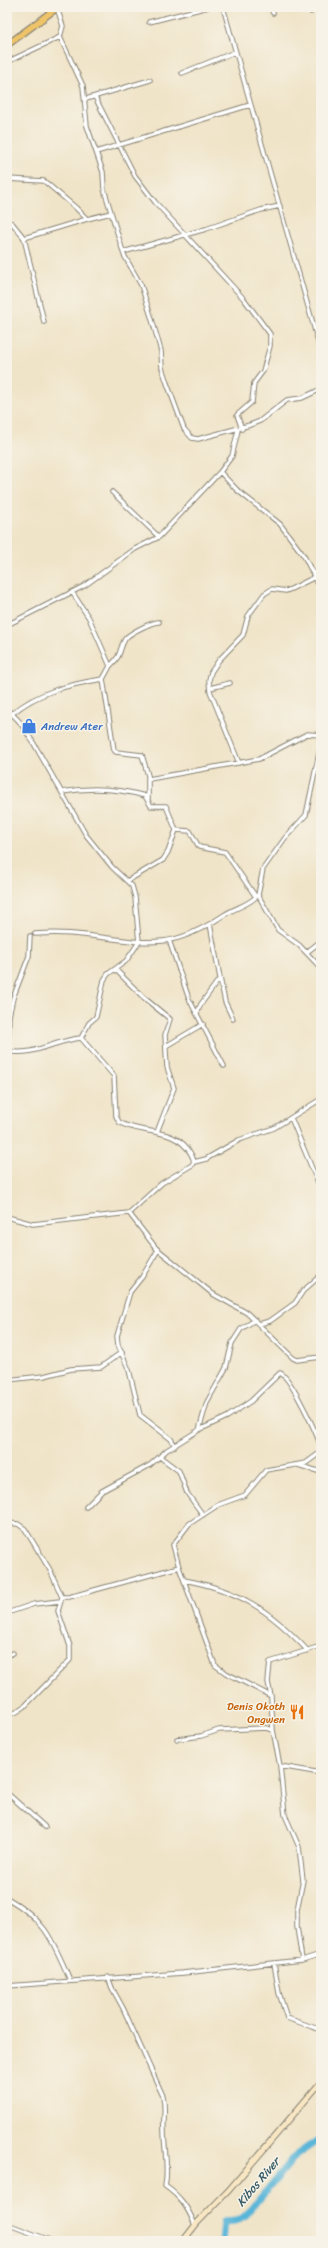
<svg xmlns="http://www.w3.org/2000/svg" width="328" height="2248" font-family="Sriracha,sans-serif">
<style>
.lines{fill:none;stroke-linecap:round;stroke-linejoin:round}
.river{stroke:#5ab6d8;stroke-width:7}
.minor-casing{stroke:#868072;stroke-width:5.5}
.secondary-casing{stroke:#868072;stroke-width:7}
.primary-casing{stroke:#868072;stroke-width:8}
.minor{stroke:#fff;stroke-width:3.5}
.secondary{stroke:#f9e7c3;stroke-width:5}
.primary{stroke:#efc469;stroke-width:5.5}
.labels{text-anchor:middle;stroke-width:3;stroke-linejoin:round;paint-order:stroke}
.shop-label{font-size:11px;fill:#366cbe;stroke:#f7f3e8;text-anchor:start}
.food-label{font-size:11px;fill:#c56008;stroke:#f7f3e8;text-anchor:end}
.water-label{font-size:12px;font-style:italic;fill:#355a67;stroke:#f7f3e8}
</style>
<rect width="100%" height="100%" fill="#f7f3e8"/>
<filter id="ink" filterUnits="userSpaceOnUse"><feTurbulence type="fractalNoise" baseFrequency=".025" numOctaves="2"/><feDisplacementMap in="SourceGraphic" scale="8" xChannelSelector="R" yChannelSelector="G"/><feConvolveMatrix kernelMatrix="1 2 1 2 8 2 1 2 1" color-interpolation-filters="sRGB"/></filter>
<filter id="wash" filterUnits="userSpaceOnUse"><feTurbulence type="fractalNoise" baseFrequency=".012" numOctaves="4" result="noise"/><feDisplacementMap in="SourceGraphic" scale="16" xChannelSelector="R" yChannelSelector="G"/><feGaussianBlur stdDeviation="0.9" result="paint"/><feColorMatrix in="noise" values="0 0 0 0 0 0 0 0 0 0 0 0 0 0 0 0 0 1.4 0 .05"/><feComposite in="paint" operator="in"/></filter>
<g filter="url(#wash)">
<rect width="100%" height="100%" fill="#f0e4c8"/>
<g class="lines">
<!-- river -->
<path class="river" d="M222 2241 224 2222 236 2221 246 2215 288 2165 292 2158 321 2138"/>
</g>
</g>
<g filter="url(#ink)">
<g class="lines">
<defs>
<path id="minor" d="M223 7 321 352
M270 7 273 13
M310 7 311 12
M57 8 63 26 60 37 83 86 87 126 103 172 104 189 124 255 141 285 151 316 161 351 162 368 167 383 184 429 192 438 198 439 250 425 260 421 287 400 302 398 321 389
M149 22 208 7
M7 62 60 37
M182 73 235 52
M95 97 135 176 155 202 244 299 270 334V346L263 371 254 383 252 402 237 415 242 429
M86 99 150 80
M96 152 250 105
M7 179 44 181 75 207 87 219 111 213
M7 222 12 223 24 238 44 322
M24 238 87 219
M123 252 206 229 261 210 280 206
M220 472 237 490 280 524 304 556 321 590
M112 492 159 537 220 472 232 456 238 430
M313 573 321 571
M72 592 89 618 110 666 103 679 114 750 116 752 142 755 149 779 259 759 307 734 321 735
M7 625 84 586 135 549 159 537
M110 666C123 654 118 651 125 639 128 634 153 621 159 622
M210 688 230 683
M7 709 19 721 33 742 86 835 112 867 132 886 135 897 139 942 126 961 108 974 104 980 96 1017 89 1023 81 1038
M13 713C38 692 71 684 103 679
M321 744 306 815 285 838 263 869 258 895 278 930 299 945 321 968
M239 763 210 691 209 680 211 672 219 660 243 635 248 616 264 594 272 589 286 591 291 589 315 577
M62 792C90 787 117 788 145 796L151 806H166L176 830 168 852 163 860 127 881
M148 799V777
M176 830 190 831 199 847 225 852 256 897
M35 934C51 933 67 933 84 935 110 938 136 944 163 941 185 939 206 927 224 915 236 907 248 906 258 895
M169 940 189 999 224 1066
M307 952 321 941
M115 969 143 997 170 1019 165 1035 167 1067 174 1088 157 1132
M220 978 225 1002 233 1019
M197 1013 201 1004 220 978 210 924
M166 1046 203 1024
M7 1051C34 1057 55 1040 81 1038L114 1076 116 1116 119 1122C139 1135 176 1126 191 1154 193 1158 195 1161 192 1165L162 1183 129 1213 156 1248 213 1294 247 1313 293 1358 297 1360 321 1357
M8 1051 9 1016 13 998 29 956 30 936
M291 1118 321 1190
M194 1162 206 1159 239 1140 274 1128 321 1099
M7 1217 33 1224 129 1213
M158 1250 142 1277 130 1292 117 1336 118 1345 129 1370 140 1415 171 1439 175 1446
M259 1324 270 1321 295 1303 303 1291 321 1275
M7 1380 44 1376 71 1369 101 1367 122 1352
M199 1430 207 1402 226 1368 232 1343 241 1329 255 1320
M160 1457 179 1471 187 1493 203 1515
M298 1465 321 1472
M86 1507 102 1491 150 1465 167 1450 199 1430 227 1417 251 1401 280 1373C290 1376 318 1435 321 1448
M7 1523 18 1524 25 1529 50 1570 62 1597H69L179 1567 215 1665 226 1673 271 1696 273 1730 280 1766 321 1773
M179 1567 173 1545 189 1524 218 1505 245 1495 266 1470 306 1463 321 1452
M184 1580C239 1590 270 1610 308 1651
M7 1613 34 1604 60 1601
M7 1656 13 1653
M271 1696 268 1682 270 1662 321 1646
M7 1713H15L24 1707 70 1660V1646L58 1611 62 1597
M177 1739 201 1736 219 1730 266 1728 273 1730
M280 1766 285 1815 299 1847 303 1880 297 1910V1927L302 1960
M7 1793 45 1827
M7 1898C47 1921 52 1940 70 1980
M274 1963 279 1993 287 2018 321 2030
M108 1977 112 1988 123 2008 163 2096C166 2109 163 2118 164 2130 164 2149 169 2167 165 2186 181 2197 188 2208 195 2225
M7 1986 183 1973 302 1960 321 1954
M7 2224 52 2241"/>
<path id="secondary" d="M183 2241 197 2223 229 2190 321 2082"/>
<path id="primary" d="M7 45 58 7"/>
</defs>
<!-- minor casing -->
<use href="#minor" class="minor-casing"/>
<!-- secondary casing -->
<use href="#secondary" class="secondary-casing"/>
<!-- primary casing -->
<use href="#primary" class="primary-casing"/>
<!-- minor -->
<use href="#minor" class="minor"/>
<!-- secondary -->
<use href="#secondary" class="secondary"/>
<!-- primary -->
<use href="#primary" class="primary"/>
</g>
</g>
<!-- icons -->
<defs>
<symbol id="shop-bare" viewBox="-9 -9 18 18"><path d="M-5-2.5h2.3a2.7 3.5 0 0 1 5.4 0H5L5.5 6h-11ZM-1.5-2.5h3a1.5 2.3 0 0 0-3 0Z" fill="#3f7fe0" stroke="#f7f3e8" stroke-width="2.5" paint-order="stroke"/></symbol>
<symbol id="restaurant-bare" viewBox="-9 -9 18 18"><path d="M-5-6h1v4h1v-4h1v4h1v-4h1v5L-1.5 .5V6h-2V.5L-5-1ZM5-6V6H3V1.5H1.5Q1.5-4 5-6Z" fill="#e8710a" stroke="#f7f3e8" stroke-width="2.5" paint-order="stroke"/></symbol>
</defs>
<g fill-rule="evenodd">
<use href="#shop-bare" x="18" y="715" width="22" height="22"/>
<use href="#restaurant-bare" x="286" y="1701" width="22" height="22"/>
</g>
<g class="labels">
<!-- shop labels -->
<g class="shop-label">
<text x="41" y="730">Andrew Ater</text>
</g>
<!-- food labels -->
<g class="food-label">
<text x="285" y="1710">Denis Okoth<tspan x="285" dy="13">Ongwen</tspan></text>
</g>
<!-- water labels -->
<g class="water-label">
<text transform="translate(258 2182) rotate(-50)" y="4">Kibos River</text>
</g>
</g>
<!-- margin -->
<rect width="328" height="2248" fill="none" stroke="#f7f3e8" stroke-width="24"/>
</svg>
